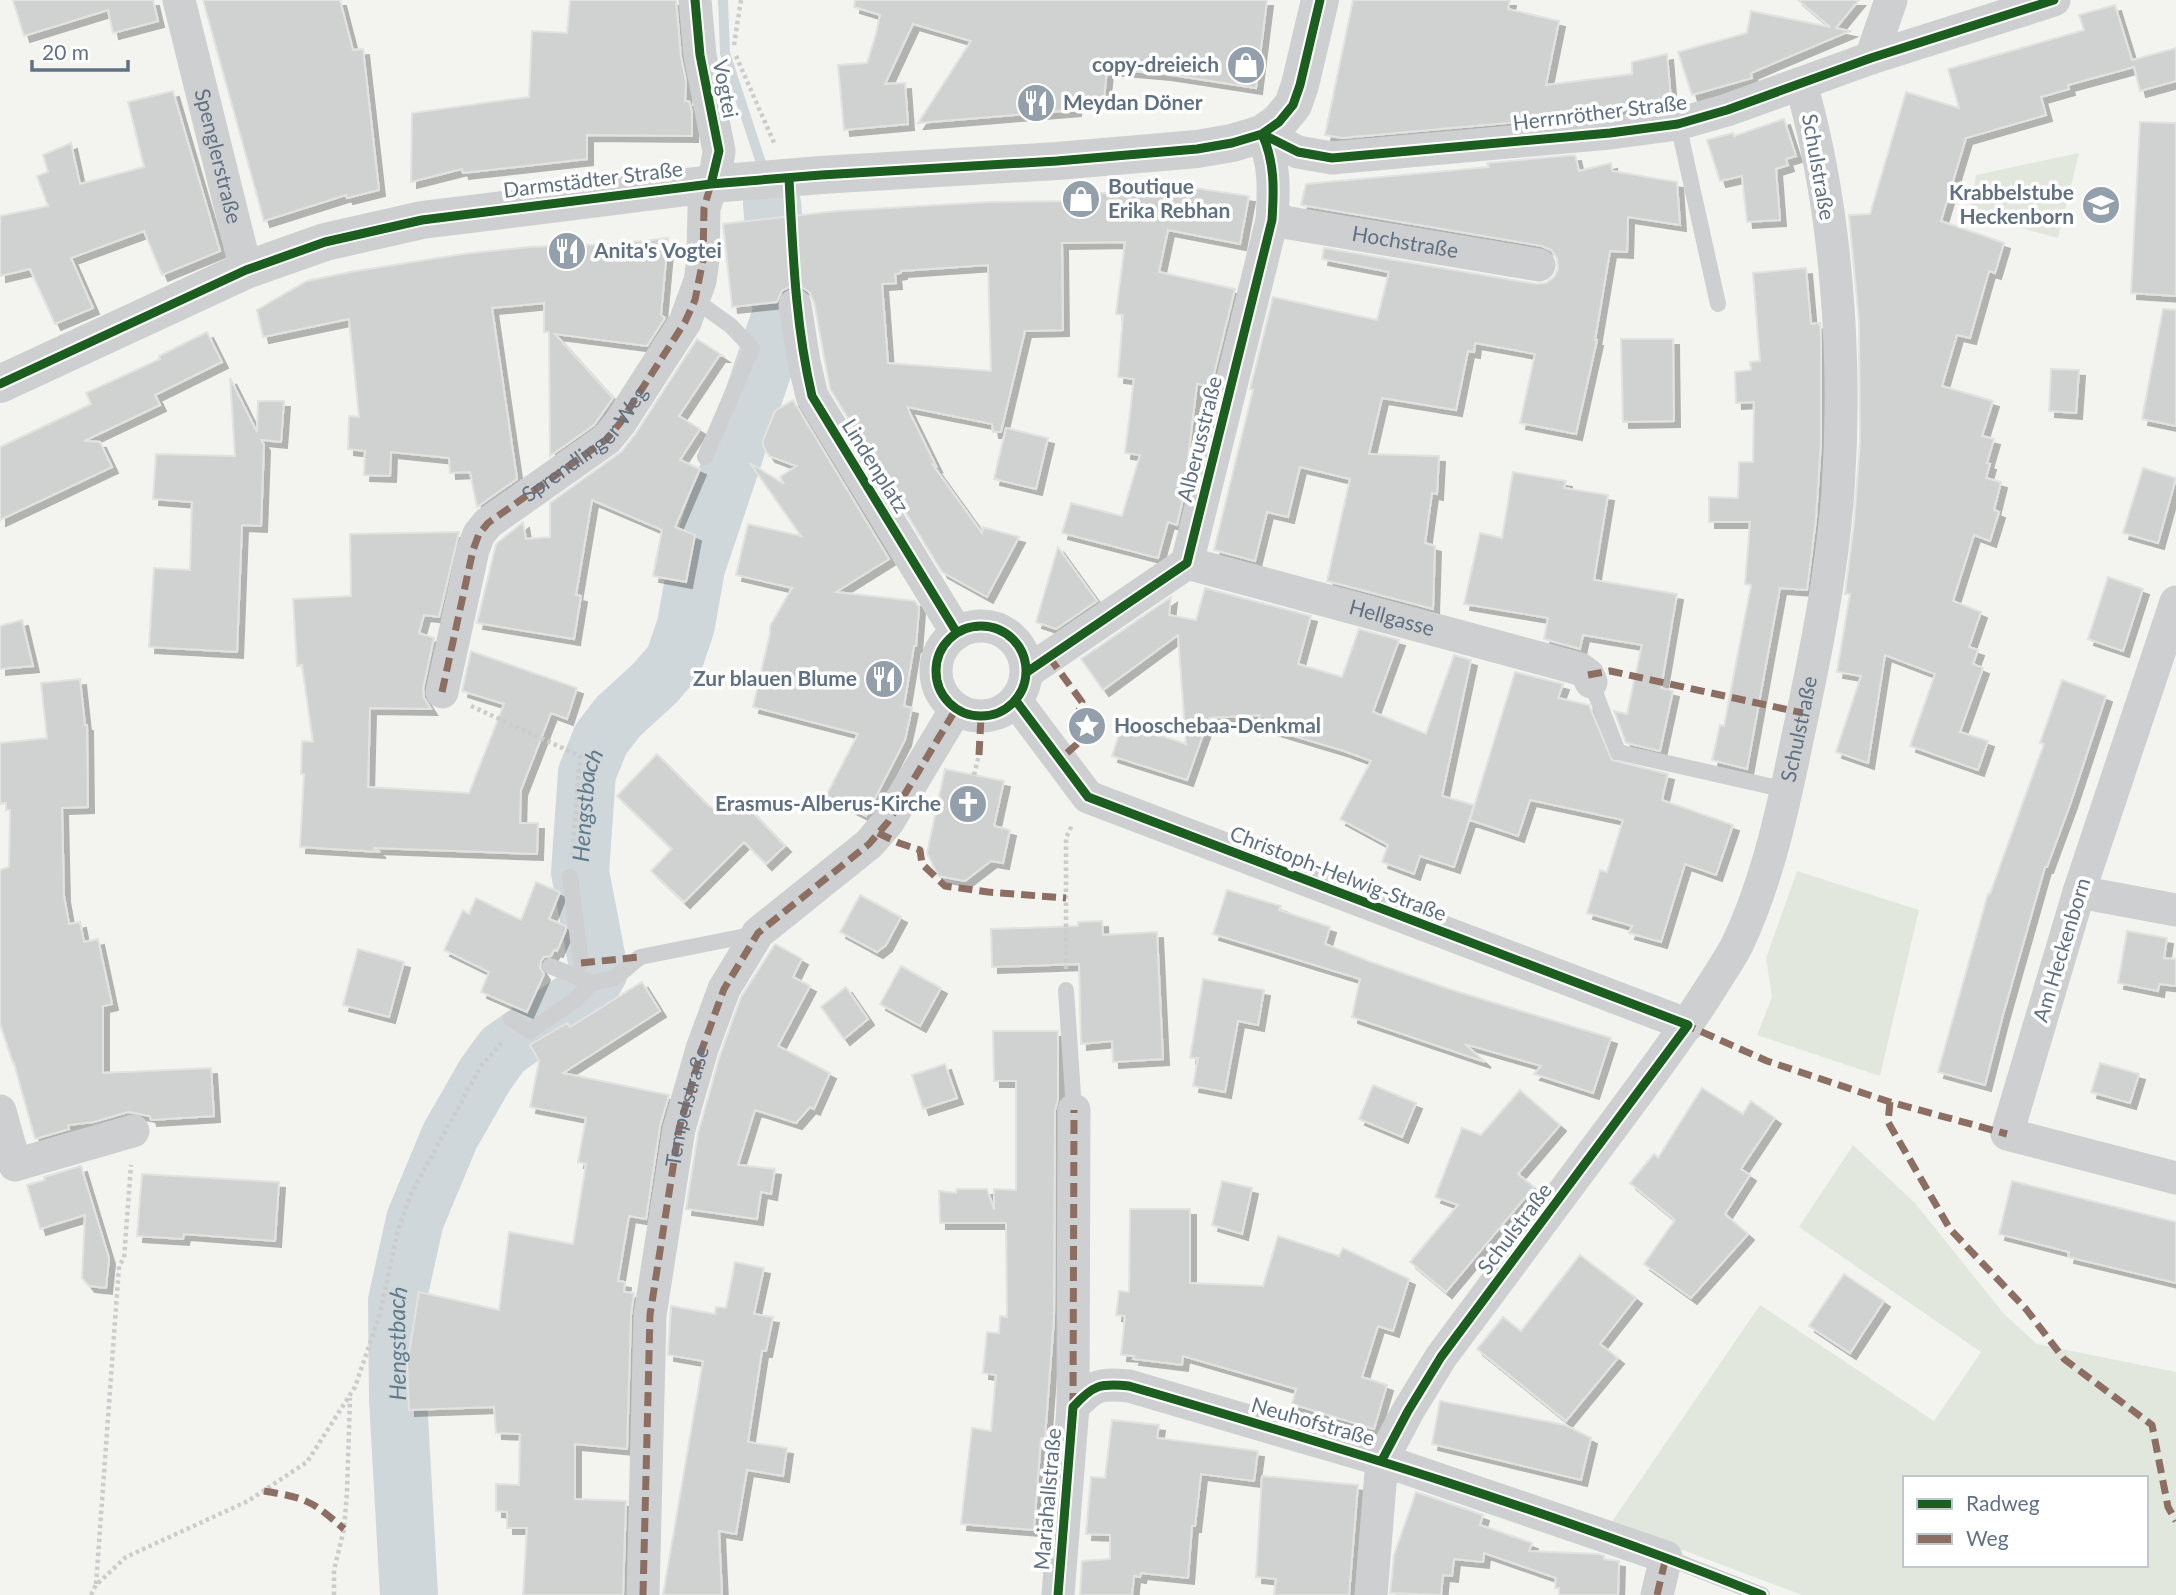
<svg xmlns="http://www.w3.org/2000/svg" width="2176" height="1595" font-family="Lato,sans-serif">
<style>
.green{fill:#e2e7de;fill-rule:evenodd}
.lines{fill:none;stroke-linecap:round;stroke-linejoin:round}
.stream{stroke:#cfd7da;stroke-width:10}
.river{stroke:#cfd7da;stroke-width:58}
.building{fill:#d0d2d2;stroke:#e2e2e1;stroke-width:2;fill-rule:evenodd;filter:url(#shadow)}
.path{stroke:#ccc;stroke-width:4.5;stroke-dasharray:3.5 3.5;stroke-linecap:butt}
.service{stroke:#cecfd0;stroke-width:16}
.minor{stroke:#cecfd0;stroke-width:33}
.tertiary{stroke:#cecfd0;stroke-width:38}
.quiet{stroke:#8d6e63;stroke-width:7;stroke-dasharray:14 7;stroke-linecap:butt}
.cycleway-casing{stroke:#fff;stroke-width:13}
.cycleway{stroke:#1b5e20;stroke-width:9}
.labels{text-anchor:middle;stroke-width:7;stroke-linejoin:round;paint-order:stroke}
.poi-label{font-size:21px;font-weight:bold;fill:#607184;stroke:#fff;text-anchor:end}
.street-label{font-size:21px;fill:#607184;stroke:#fff}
.water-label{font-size:23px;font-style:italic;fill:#607a89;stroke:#fff}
</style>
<defs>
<filter id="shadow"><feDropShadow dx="6" dy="6" stdDeviation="0" flood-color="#0004"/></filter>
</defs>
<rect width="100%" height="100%" fill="#f3f4f0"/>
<!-- green -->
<path class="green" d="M2079 153 2058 238 1970 214 1976 175Z
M1797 871 1919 910 1880 1076 1757 1035 1772 997 1766 958Z
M1853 1145 1915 1203 2004 1314 2037 1344 2176 1372V1595H1802L1611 1523 1760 1305 1934 1421 1981 1352 1799 1227ZM1905 1478H2146V1565H1905Z"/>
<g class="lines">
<!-- stream -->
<path class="stream" d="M723 0 725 53 764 172
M768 186 772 204"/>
<!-- river -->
<path class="river" id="s1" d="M409 1595 398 1399 397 1301 415 1220 450 1136 485 1075 503 1050 575 1000 592 983 599 971 580 872 587 773 601 739 618 717 655 683 674 661 686 625 696 568 782 312 772 204"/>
</g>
<!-- building -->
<path class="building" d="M13 0H153L158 21 113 33 108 10 24 36Z
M203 0H340L353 50 363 49 379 190 347 198 346 195 264 221Z
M570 0H676L681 57 686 81 685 101H689L692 112V136L587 135V159L463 173 462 169 411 182 412 113 529 97 532 31 567 33Z
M855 0H1267L1256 88 1165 74 1107 69 1104 100 1075 101V110L918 123 971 41 913 24 885 84 905 83 908 124 844 130 838 65 867 63 876 34 880 15 854 7Z
M1353 0H1510L1508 9 1559 21 1546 85 1632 74V62L1667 54 1671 100 1635 108 1607 112V114L1342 138 1325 135Z
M1798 0H1859L1836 28 1850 31 1751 73 1752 78 1692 95 1678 52 1747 33 1751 11 1830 27Z
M2115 5 2132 60 2176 48V81L2140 91 2134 67 2068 85 2069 89 2041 97 2046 115 1966 138 1941 221 2004 243 1995 273 1989 271 1970 338 1957 335 1942 386 1993 401 1982 436 1994 439 1987 463 1990 464 1986 478 2001 482 1994 510 1999 512 1990 541 1974 535 1953 601 1981 612 1969 647 1978 650 1973 664 1983 668 1960 732 1988 741 1978 770 1910 746 1935 674 1885 655 1868 763 1836 752 1861 676 1837 672 1850 594H1845L1854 523 1860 442 1859 322 1849 215 1870 214 1906 92 1959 108 1948 69 2084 30 2079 15Z
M173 91 220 251 162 275 144 231 71 258 93 308 55 324 30 269 0 276V216L48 206 37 176 48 172 43 155 71 143 80 184 144 167 128 102Z
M1784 119 1796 156 1786 159 1788 165 1776 169 1780 220 1747 222 1742 176 1720 181 1707 140 1733 133 1734 136Z
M2140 122 2176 123V296L2131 293Z
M1575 155 1579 171 1611 163 1612 171 1677 182 1680 225 1628 217 1627 252 1610 251 1595 340H1597L1576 434 1520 423 1535 354 1475 343 1474 352 1468 351 1456 410 1382 398 1369 454 1439 456 1437 494 1432 493 1425 543 1435 546 1433 609 1327 581 1350 479 1300 467 1288 517 1267 512 1255 561 1214 550 1253 390 1250 389 1273 297 1377 320 1389 272 1322 259 1324 248 1536 284 1546 283 1554 277 1558 269 1557 258 1551 250 1542 246 1301 205 1306 184 1489 167 1487 163Z
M1160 183 1249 196 1240 244 1168 230 1159 272 1235 289 1211 386 1197 384 1183 499 1177 525 1168 522 1158 558 1062 533 1071 503 1122 516 1140 455 1125 453 1134 379 1118 377 1123 315 1116 314 1125 242 1062 243 1063 330 1025 331 1001 432H993L992 424 907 407 936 466 933 465 982 533 983 527 1019 537 987 597 942 572 830 389 814 302 809 292 801 287 791 286 782 291 777 302 732 307 723 224 837 211 990 202 1074 201V193H1158ZM988 265 991 371 888 363 882 284 896 283 895 274 901 273V271Z
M668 238 661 315 665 318 647 346 555 334 613 398 594 425 550 456 549 332H544V303L492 308 517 479 477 507 470 472 450 473 449 458 391 452 390 476 364 475 365 451 348 449 349 416 359 417 349 319 263 337 257 310 307 281 350 272 463 254 529 247 616 244Z
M1806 268 1811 324 1820 323 1821 339V441L1816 519 1807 590 1780 588 1747 769 1712 760 1720 725 1724 726 1751 585 1745 584 1750 522H1709V497L1738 498 1739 462H1753L1754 402 1736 403 1735 372 1751 370 1750 362 1760 361 1753 273Z
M2163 309 2176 310V426L2142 419Z
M207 332 222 362 155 395 160 405 84 441 100 442 112 467 0 520V447L91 404 86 393 160 359 159 356Z
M697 339 723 356H719L679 416 700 429 680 460 700 469 675 527 695 535 686 582 653 576 662 530 592 500 576 595 581 596 574 639 477 623 496 544 523 522 526 539 550 537V503L622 451 636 433Z
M1621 339H1673L1674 421 1623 422Z
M2051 369 2079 370 2076 413 2049 411Z
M230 378 257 432 258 401H284L281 442 261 440 264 445 261 526 242 525 237 652 149 647 154 568 190 570 192 502 153 499 156 454 235 456Z
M793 400 889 559 836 592 915 601 919 608 916 646H914L904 706 912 708 905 740 866 816 826 796 858 734 753 707 770 633V626L792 588 736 575 748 524 801 536 750 463 784 484 780 477 796 466 769 456 763 446V440L775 411Z
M1006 428 1048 438 1036 489 994 479Z
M2143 468 2176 478 2158 543 2123 533Z
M1513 472 1566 481 1564 488 1608 495 1594 580 1677 594 1661 688 1673 691 1660 751 1626 743 1614 711 1627 714 1642 645 1583 635 1580 649 1544 639 1548 618 1464 604 1480 533 1502 538Z
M459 532 439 617 424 615 419 633 434 638 423 689 424 698 431 709 370 708 368 787 469 793 504 704 462 691 471 651 577 688 567 719 551 713 521 790 520 823H538L537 854 373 848 380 852 300 847 304 774H301L302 741 313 742 302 665 297 666 293 599 351 596 350 534Z
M1058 547 1097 601 1056 629 1036 622Z
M2108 577 2143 589 2123 651 2088 639Z
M1205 588 1311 616 1298 664 1342 677 1359 629 1399 640 1373 712 1426 734 1454 655 1471 660 1442 796 1474 805 1454 867 1420 856 1414 874 1382 862 1388 845 1340 819 1371 761 1344 751 1257 725 1260 715 1209 718 1187 780 1112 756 1123 723 1186 744 1178 635 1103 690 1081 659 1171 597 1169 615 1196 620Z
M22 620 33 666 0 669V626Z
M1515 672 1563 684 1558 698 1589 705 1612 760 1668 774 1662 800 1733 825 1716 875 1685 864 1661 942 1629 933 1632 926 1587 913 1600 870 1607 872 1623 820 1530 800 1518 836 1470 820Z
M80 679 85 725H87L88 807 62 808 64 896 69 924 80 922 84 942 98 939 112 1004 103 1006V1073L211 1068 214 1116 151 1120 150 1116 128 1112 94 1122 68 1125 69 1129 35 1139 14 1063H13L0 1024V870L9 867 10 810H6V803L0 804V743L47 738 41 683Z
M2062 680 2106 696 2071 802 2047 867H2045L2003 1015 1985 1085 1938 1072 1988 894H1990L2044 744 2040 743Z
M657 754 709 806 728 814 742 801 785 846 766 864 744 842 684 902 651 871 672 849 617 796Z
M945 769 1004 781 994 826 1010 830 1003 863 991 861 965 881 938 876 927 853Z
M536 882 560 892 549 919 566 926V930L557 951 554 950 551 956 544 957 541 961 540 968 544 974 527 1012 481 992 489 972 444 950 463 910 469 914 476 898 521 920Z
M1227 890 1281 906 1279 910 1330 927 1325 944 1371 962 1452 990 1611 1038 1593 1093 1534 1074 1541 1066 1465 1044 1485 1062 1352 1017 1360 979 1213 934Z
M860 895 901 917 886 945 877 952 840 932Z
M1102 921 1103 935 1157 932 1163 1059 1113 1062 1112 1041 1081 1044 1079 964 992 967 991 929 1078 926V922Z
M2127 931 2167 938 2164 958 2176 959V986L2159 984 2158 991 2118 983Z
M775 944 802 959 793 977 810 986 778 1046 830 1073 814 1109 810 1107 796 1123 755 1110 738 1165 775 1169 771 1194 761 1192 757 1219 686 1209 698 1133 720 1055 741 997Z
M358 949 404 962 389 1017 343 1005Z
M901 966 941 988 920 1026 880 1004Z
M1203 979 1264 990 1258 1025 1238 1021 1225 1092 1193 1086 1198 1058H1190Z
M642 982 660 1011 563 1073 669 1095 660 1126 646 1219 629 1216 618 1281 625 1282 624 1292 634 1293 631 1315 627 1449 575 1444V1499L626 1501 623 1595H523L527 1528H507V1512L496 1511V1484L519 1485 520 1434 496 1433 494 1407 409 1410 407 1365 419 1292 499 1310 509 1232 573 1244 586 1164 578 1162 586 1118 530 1107 539 1061 530 1045 567 1023 570 1027Z
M846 987 868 1019 844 1039 821 1007Z
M993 1031H1058V1099L1055 1110 1054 1318 1045 1438H1041L1034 1530 961 1524 972 1428 991 1431 996 1375 983 1373 987 1332 999 1333 1000 1316 1007 1317 1006 1223H940L939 1191 956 1193 957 1189H987L994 1209V1189L1016 1190V1081H994Z
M2100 1063 2139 1074 2130 1103 2091 1092Z
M945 1064 957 1098 923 1109 912 1075Z
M1373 1085 1416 1103 1402 1137 1359 1119Z
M1702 1088 1743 1114 1751 1101 1775 1118 1741 1169 1750 1175 1725 1214 1748 1234 1691 1298 1644 1264 1675 1220 1630 1183 1654 1154 1658 1158Z
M1520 1090 1560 1125 1518 1174 1534 1187 1446 1292 1410 1262 1458 1205 1435 1197 1462 1128 1481 1135Z
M81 1166 109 1258 106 1288 89 1286 82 1278 85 1215 40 1229 27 1185 45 1180 44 1177Z
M142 1174 279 1182 275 1241 184 1234 183 1239 137 1236Z
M1222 1181 1252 1188 1242 1234 1212 1225Z
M2012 1181 2176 1222V1283L2068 1257 2069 1252 1999 1234Z
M1130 1209H1190V1283L1263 1286 1278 1236 1339 1256 1343 1248 1409 1279 1393 1331 1378 1326 1362 1377 1387 1385 1374 1429 1292 1404 1296 1389 1183 1356 1182 1365 1133 1359 1134 1356 1121 1355 1125 1316 1116 1315 1119 1291 1129 1292Z
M1580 1255 1636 1298 1600 1344 1618 1358 1566 1421 1477 1349 1503 1317 1521 1331Z
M735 1262 764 1268 754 1314 773 1317 766 1351H762L748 1442 787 1448 783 1476 747 1470 736 1534 719 1531 722 1595H663L703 1361 668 1355 671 1306 715 1314 716 1307 726 1308Z
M1844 1274 1884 1301 1850 1353 1809 1326Z
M1440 1401 1565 1425 1591 1438 1581 1480 1432 1444Z
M1112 1420 1159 1425 1157 1438 1258 1451 1254 1481 1201 1474 1195 1526H1192L1188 1578 1141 1573 1140 1577 1134 1576 1132 1595H1080L1082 1561 1110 1559V1535L1086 1534 1091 1477 1105 1478Z
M1262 1476 1358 1485 1349 1595H1274L1276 1579 1256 1577Z
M1416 1492 1483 1515 1480 1525 1532 1543 1529 1551 1599 1554 1604 1556V1559L1619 1561 1618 1595H1559V1588H1555L1556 1578 1484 1553 1483 1562 1454 1559 1452 1576 1443 1575 1441 1595 1390 1593 1394 1555Z"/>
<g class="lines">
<!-- path -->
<path class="path" d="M734 45 741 0
M736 56 775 145
M471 706 580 756 572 855
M974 775 979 755
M1066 969V838L1072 825
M96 1584 119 1266 124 1258 131 1165
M91 1595 96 1585 126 1557 248 1501 307 1462 355 1387 380 1314 398 1230 411 1194 481 1066 503 1041
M334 1595V1570L344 1529 347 1492 350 1398"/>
<!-- service -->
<path class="service" d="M1678 124 1718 304
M695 300 731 326 752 348 705 457
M1591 682 1618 752 1787 790
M570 877 581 963
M550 966 592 983 615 978 640 957 756 934
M1066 990 1074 1110
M511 1019 530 1031 575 1000 592 983
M1666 1557 1762 1595"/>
<!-- minor -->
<g class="minor">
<path id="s2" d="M179 0 246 270"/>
<path d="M1871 58 1891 0"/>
<path d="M1262 134 1298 152 1332 158 1610 133 1678 124 1727 110 1871 58 2054 0"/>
<path id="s3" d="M1272 220 1539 265"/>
<path d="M795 305 804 362 812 396 957 633"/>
<path id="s4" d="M1187 563 1580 669 1588 675 1591 682"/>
<path d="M2176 602 2079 892 2007 1134 2176 1178"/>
<circle cx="981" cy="671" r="45"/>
<path d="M1027 672 1187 563 1272 220C1274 190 1275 162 1262 134"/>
<path id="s5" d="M442 692 473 550 479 534 488 523 607 439 620 423 685 322 700 281 703 260 704 208 716 171 719 151 700 55 695 0"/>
<path d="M1016 701 1088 797 1688 1025"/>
<path d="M2079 892 2176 910"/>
<path d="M0 1111 15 1165 133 1131"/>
<path d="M1073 1407C1093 1385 1100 1383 1129 1386L1382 1460 1666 1557 1657 1595"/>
<path id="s6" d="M643 1595 650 1315 679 1129 702 1049 724 989 758 933 869 844 888 822 956 709"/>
<path d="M1058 1595 1073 1407 1074 1110"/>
<path id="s7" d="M1371 1595 1382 1460 1408 1411 1441 1357C1502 1275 1563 1193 1624 1111 1654 1070 1685 1030 1712 986 1720 973 1730 959 1737 945 1769 878 1784 803 1799 731 1816 652 1832 572 1838 491 1847 361 1837 209 1801 84"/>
</g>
<!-- tertiary -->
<path class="tertiary" d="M0 384 246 270 325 242 422 220 711 184 821 175 1057 161 1197 149 1232 143 1262 134 1279 122 1293 105 1300 85 1320 0"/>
<!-- quiet -->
<path class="quiet" d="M1049 657 1082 702 1075 722 1085 737 1060 759
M1588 675 1610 671 1803 713
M442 692 473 550 479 534 488 523 607 439 620 423 685 322 695 300 703 260 704 208 711 184
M979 755 981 717
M878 833 899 843 920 850 922 864 945 886 988 892 1066 898
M581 963 640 957
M1682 1023 1767 1061 1890 1102 2007 1134
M1890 1102 1888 1122 1950 1229 2026 1309 2064 1359 2152 1425 2168 1507 2176 1521
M1073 1407 1074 1110
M264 1491C306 1498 311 1500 344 1529
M643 1595 650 1315 679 1129 702 1049 724 989 758 933 869 844 888 822 956 709
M1657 1595 1666 1557 1664 1556"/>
<defs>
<path id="cycleway" d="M695 0 700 55 719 151 711 184
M1262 134 1298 152 1332 158 1610 133 1678 124 1727 110 1871 58 2054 0
M789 178C793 253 795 323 812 396L957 633
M0 384 246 270 325 242 422 220 711 184 821 175 1057 161 1197 149 1232 143 1262 134 1279 122 1293 105 1300 85 1320 0
M936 671a45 45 0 1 1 90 0a45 45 0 1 1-90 0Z
M1027 672 1187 563 1272 220C1274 190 1275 162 1262 134
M1016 701 1088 797 1688 1025 1441 1357 1408 1411 1382 1460
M1058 1595 1073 1407C1093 1385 1100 1383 1129 1386 1342 1448 1555 1512 1762 1595"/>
</defs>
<!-- cycleway casing -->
<use href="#cycleway" class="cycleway-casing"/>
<!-- cycleway -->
<use href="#cycleway" class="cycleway"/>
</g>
<!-- icons -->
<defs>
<symbol id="shop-disc" viewBox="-11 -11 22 22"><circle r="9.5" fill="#939faa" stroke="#fff"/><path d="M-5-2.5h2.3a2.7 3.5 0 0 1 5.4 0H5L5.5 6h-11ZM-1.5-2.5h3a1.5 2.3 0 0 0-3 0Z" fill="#fff"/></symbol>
<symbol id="restaurant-disc" viewBox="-11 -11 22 22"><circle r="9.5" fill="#939faa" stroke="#fff"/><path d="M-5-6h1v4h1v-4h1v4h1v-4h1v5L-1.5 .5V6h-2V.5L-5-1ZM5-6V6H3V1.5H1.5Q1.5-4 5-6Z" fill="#fff"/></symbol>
<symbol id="school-disc" viewBox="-11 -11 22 22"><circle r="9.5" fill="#939faa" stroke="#fff"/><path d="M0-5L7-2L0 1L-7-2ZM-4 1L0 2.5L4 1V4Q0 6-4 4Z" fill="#fff"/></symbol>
<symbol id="sight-disc" viewBox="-11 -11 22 22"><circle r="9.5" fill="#939faa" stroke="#fff"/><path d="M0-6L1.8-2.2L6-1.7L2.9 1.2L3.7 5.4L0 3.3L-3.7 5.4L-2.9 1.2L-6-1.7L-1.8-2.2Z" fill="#fff"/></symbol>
<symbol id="church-disc" viewBox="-11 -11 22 22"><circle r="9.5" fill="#939faa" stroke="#fff"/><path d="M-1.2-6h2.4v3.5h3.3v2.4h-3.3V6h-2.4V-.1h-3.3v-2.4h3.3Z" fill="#fff"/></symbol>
</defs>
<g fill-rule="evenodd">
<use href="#shop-disc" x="1224" y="43" width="44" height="44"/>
<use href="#restaurant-disc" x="1014" y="81" width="44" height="44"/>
<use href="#shop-disc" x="1059" y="177" width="44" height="44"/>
<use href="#school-disc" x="2079" y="183" width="44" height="44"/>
<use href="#restaurant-disc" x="545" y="229" width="44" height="44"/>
<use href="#restaurant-disc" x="862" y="657" width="44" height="44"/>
<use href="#sight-disc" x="1065" y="704" width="44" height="44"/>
<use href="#church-disc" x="946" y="782" width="44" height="44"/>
</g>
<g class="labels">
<!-- poi labels -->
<g class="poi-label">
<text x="1219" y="72">copy-dreieich</text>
<text x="1063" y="110" text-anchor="start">Meydan Döner</text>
<text x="1108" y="194" text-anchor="start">Boutique<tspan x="1108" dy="24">Erika Rebhan</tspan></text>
<text x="2074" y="200">Krabbelstube<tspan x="2074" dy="24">Heckenborn</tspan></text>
<text x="594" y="258" text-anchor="start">Anita's Vogtei</text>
<text x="857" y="686">Zur blauen Blume</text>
<text x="1114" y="733" text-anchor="start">Hooschebaa-Denkmal</text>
<text x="941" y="811">Erasmus-Alberus-Kirche</text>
</g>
<!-- street labels -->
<g class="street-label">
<text transform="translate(725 89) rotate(79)" y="7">Vogtei</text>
<text transform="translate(1600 113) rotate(-7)" y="7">Herrnröther Straße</text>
<text dy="7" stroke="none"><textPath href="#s2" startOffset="161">Spenglerstraße</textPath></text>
<text transform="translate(1818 167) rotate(80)" y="7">Schulstraße</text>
<text transform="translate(593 180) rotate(-7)" y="7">Darmstädter Straße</text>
<text dy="7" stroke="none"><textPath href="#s3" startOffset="135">Hochstraße</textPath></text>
<text transform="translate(1200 439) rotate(-76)" y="7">Alberusstraße</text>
<text dy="7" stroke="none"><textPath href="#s5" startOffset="303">Sprendlinger Weg</textPath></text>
<text transform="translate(875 466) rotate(58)" y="7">Lindenplatz</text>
<text dy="7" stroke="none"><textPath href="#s4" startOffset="212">Hellgasse</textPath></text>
<text dy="7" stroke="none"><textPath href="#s7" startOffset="987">Schulstraße</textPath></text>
<text transform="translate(1338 874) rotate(21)" y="7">Christoph-Helwig-Straße</text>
<text transform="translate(2062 950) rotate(-73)" y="7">Am Heckenborn</text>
<text dy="7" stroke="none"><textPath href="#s6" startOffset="492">Tempelstraße</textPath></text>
<text transform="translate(1515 1229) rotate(-53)" y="7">Schulstraße</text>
<text transform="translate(1313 1422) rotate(16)" y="7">Neuhofstraße</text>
<text transform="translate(1048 1499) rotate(-85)" y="7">Mariahallstraße</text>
</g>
<!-- water labels -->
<g class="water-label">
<text dy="8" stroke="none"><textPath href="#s1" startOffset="863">Hengstbach</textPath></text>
<text dy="8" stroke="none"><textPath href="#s1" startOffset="252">Hengstbach</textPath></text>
</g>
</g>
<!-- legend -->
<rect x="1903" y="1476" width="245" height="91" fill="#ffffff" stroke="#bfc6ce" stroke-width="2"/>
<rect x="1917" y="1499" width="35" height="10" fill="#1b5e20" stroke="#bfc6ce" stroke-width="2"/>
<text x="1966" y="1511" font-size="21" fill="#607184">Radweg</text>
<rect x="1917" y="1534" width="35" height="10" fill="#8d6e63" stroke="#bfc6ce" stroke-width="2"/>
<text x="1966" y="1546" font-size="21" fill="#607184">Weg</text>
<!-- scale -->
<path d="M32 60v10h96v-10" fill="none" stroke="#607184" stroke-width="3.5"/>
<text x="42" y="60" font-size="21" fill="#607184" stroke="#ffffff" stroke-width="5" paint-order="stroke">20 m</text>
</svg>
